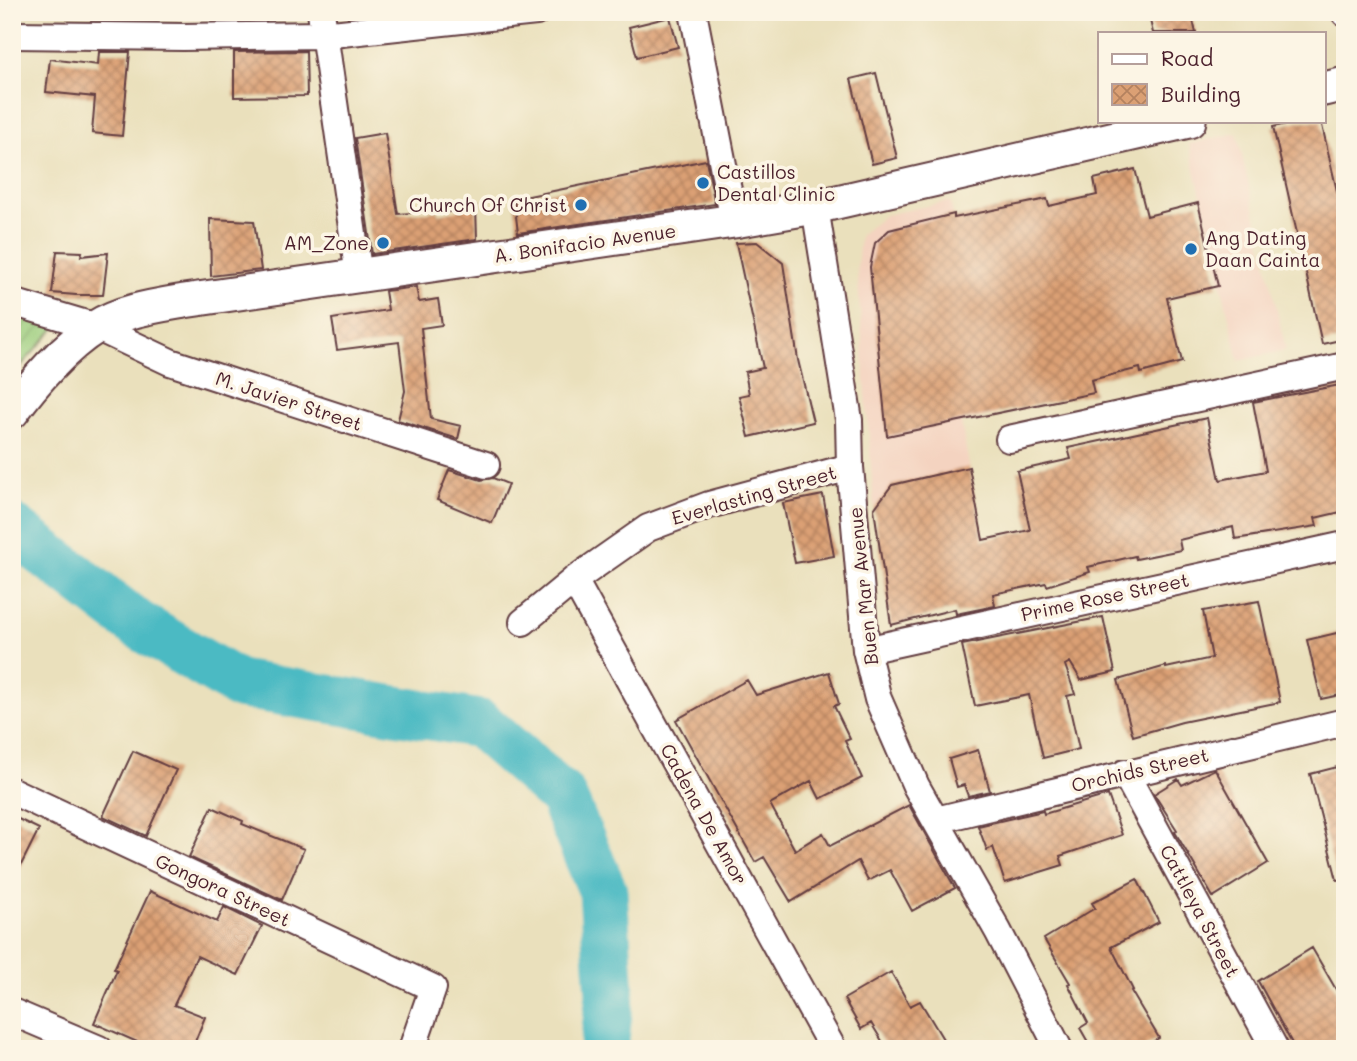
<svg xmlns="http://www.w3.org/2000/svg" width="1357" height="1061" font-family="Mali,sans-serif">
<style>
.built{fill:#f4d3c0}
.garden{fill:url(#garden-furrows);stroke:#727654;stroke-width:2}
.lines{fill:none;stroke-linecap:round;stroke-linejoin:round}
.river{stroke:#4bbac3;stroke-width:49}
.building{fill:url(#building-cross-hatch)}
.minor-casing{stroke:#623c41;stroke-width:30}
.major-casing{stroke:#623c41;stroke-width:37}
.minor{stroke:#fff;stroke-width:26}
.major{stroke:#fff;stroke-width:33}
.poi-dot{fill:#1f6fb2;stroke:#fcf5e5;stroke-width:2.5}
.labels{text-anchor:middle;stroke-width:7;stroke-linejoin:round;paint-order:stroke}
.poi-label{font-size:19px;fill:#4a1f2b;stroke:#fcf5e5;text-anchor:start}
.street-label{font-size:19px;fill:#4a1f2b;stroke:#fcf5e5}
</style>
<defs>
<pattern id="garden-furrows" width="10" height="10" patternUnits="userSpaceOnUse" patternTransform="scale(1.75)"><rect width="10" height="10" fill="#9bcd7d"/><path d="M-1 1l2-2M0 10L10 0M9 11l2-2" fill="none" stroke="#87b06c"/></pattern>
<pattern id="building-cross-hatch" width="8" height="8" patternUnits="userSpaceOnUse" patternTransform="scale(1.75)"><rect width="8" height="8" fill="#dba074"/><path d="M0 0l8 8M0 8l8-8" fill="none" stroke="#b4825f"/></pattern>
</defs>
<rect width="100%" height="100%" fill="#fcf5e5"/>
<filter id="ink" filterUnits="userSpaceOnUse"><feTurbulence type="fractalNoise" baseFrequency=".0143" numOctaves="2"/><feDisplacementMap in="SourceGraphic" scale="14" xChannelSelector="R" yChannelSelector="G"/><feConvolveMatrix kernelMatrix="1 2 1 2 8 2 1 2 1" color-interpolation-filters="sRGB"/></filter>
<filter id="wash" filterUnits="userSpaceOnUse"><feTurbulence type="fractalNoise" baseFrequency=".00686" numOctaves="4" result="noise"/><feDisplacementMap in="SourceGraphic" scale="28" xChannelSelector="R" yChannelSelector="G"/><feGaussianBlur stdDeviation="1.57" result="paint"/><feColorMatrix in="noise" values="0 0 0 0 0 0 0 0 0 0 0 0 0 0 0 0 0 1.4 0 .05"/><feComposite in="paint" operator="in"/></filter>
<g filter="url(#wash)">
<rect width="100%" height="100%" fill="#eae0bc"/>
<!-- built -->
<path class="built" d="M1237 133 1286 350 1239 361 1189 144Z
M950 201 998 414 961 422 994 599 891 625 874 509 857 267 860 235 885 215Z"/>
<!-- garden -->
<path class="garden" d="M12 314 57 326 12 376Z"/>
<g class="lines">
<!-- river -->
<path class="river" d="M12 528 137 624 238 684 480 724 562 796 603 891 610 994 604 1049"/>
</g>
<g id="blocks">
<!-- building -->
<path class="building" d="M1148 12H1191L1196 33H1153Z
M670 17 678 47 637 57 629 27Z
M306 51 307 96 234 97V52Z
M99 52H130L122 136 92 133 95 97 46 92 50 59 98 65Z
M876 73 897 158 872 164 851 79Z
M1300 121H1321L1345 226V339L1322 344 1273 127Z
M385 133 398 214 438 211V214L476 206 477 239 372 254 355 138Z
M706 160 715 204 518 233 514 199Z
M1135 169 1147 216 1198 203 1218 286 1167 298 1182 362 1141 373 1140 368 1091 380 1094 393 887 436 870 267 875 243 889 230 954 214V218L1047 199 1049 206 1097 195 1094 179Z
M210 219 254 221 261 270 211 276Z
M757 242 783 263 798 360 813 422 749 437 739 396 749 394 745 372 763 368 736 243Z
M57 251 82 252 81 256 108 253 103 295H76L52 293Z
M416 287 419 302 438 299 442 325 421 328 431 419 461 426 458 439 398 420 405 391 399 342 337 350 332 319 388 310 385 291Z
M1345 384V511L1315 518 1317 526 1235 539 1233 527 1179 540 1181 550 1136 559 1135 556 1088 567 1090 572 1047 586 1046 583 993 594 995 606 956 614 955 609 891 625 874 509 892 485 969 467 983 540 1030 530 1017 471 1071 459 1068 448 1207 418 1220 480 1266 471 1253 402Z
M449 470 481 480 493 478 508 484 492 523 437 500Z
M823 495 834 556 795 563 783 503Z
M1259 601 1280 702 1182 722 1133 736 1118 680 1166 666V668L1212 658 1203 611Z
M1103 617 1115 672 1081 680 1070 662 1065 665 1075 694 1067 696 1079 749 1043 758 1029 695 975 706 962 645Z
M1345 631V694L1321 699 1307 640Z
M829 672 839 704 834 706 850 739 845 741 862 778 820 799 811 781 770 804 795 850 823 833 830 846 909 805 955 888 912 911 890 870 868 881 858 861 791 902 764 857 755 862 676 720 747 680 756 695Z
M978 750 990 791 968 796 964 785 957 787 949 759Z
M133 751 176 770 146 836 103 816Z
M1345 765V879L1337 880 1310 774Z
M1215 769 1268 863 1213 897 1175 832 1177 830 1154 794 1178 779 1182 785Z
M1108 795 1122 835 1060 856 1063 865 1005 883 993 847 987 850 978 826 1043 811 1044 814Z
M212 807 243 821 242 824 304 849 282 900 189 857Z
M12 816 39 829 12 883Z
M1137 879 1159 922 1111 947 1133 990 1131 991 1159 1038 1142 1049H1092L1080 1028 1088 1023 1068 984 1070 983 1044 939 1095 908 1092 903Z
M150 891 217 922 224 907 262 926 238 975 197 956 174 1005 205 1017 192 1049H153L94 1023 117 970 114 969Z
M1312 948 1345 1005V1049H1295L1258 981Z
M891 972 910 1006 920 1001 949 1049H887L871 1023 861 1029 844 999Z"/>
</g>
</g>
<g filter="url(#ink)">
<use href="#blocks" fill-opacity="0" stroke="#623c41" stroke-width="2"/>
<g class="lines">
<defs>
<path id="minor" d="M321 12 359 276
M693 12 734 221
M1345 12V13
M12 35 183 37 323 35 536 12
M815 207 849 420 850 467 866 650 878 699 916 786 998 931 1059 1049
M12 302 96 327 170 362 486 465
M1009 439 1345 366
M574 580 833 1049
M523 622 574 580 648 528 709 505 850 467
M866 650 1345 545
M1125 773 1275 1049
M12 791 433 988 412 1049
M936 820 1345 722
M12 1012 99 1049"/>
<path id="major" d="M1324 89 1345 84
M12 412C33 383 65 346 96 327 121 311 155 306 184 301L734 221 815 207 1189 121"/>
</defs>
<!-- minor casing -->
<use href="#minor" class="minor-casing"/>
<!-- major casing -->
<use href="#major" class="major-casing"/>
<!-- minor -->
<use href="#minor" class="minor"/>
<!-- major -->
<use href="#major" class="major"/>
</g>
</g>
<!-- markers -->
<g class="poi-dot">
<circle cx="703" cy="183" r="7"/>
<circle cx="581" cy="205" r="7"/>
<circle cx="383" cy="243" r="7"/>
<circle cx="1191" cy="249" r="7"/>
</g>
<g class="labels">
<!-- poi labels -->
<g class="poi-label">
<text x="717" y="179">Castillos<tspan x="717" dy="22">Dental Clinic</tspan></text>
<text x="567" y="212" text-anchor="end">Church Of Christ</text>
<text x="1205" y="245">Ang Dating<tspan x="1205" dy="22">Daan Cainta</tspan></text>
<text x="369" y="250" text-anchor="end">AM_Zone</text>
</g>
<!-- street labels -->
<g class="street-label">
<text transform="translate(585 243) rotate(-8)" y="7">A. Bonifacio Avenue</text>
<text transform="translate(289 401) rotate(18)" y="7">M. Javier Street</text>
<text transform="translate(754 495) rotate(-16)" y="7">Everlasting Street</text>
<text transform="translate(863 586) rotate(-96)" y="7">Buen Mar Avenue</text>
<text transform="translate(1105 597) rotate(-12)" y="7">Prime Rose Street</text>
<text transform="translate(1140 770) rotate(-13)" y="7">Orchids Street</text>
<text transform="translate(704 814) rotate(61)" y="7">Cadena De Amor</text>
<text transform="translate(223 890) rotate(25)" y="7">Gongora Street</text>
<text transform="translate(1200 911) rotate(62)" y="7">Cattleya Street</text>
</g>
</g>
<!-- margin -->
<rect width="1357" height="1061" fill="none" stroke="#fcf5e5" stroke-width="42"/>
<!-- legend -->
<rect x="1098" y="32" width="228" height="91" fill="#fcf5e5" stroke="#b59f9b" stroke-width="2"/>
<rect x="1112" y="54" width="35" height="10" fill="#ffffff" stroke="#b59f9b" stroke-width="2"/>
<text x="1161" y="66" font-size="21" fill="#4a1f2b">Road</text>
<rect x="1112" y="84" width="35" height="21" fill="url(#building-cross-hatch)" stroke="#b59f9b" stroke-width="2"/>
<text x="1161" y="102" font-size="21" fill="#4a1f2b">Building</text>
</svg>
